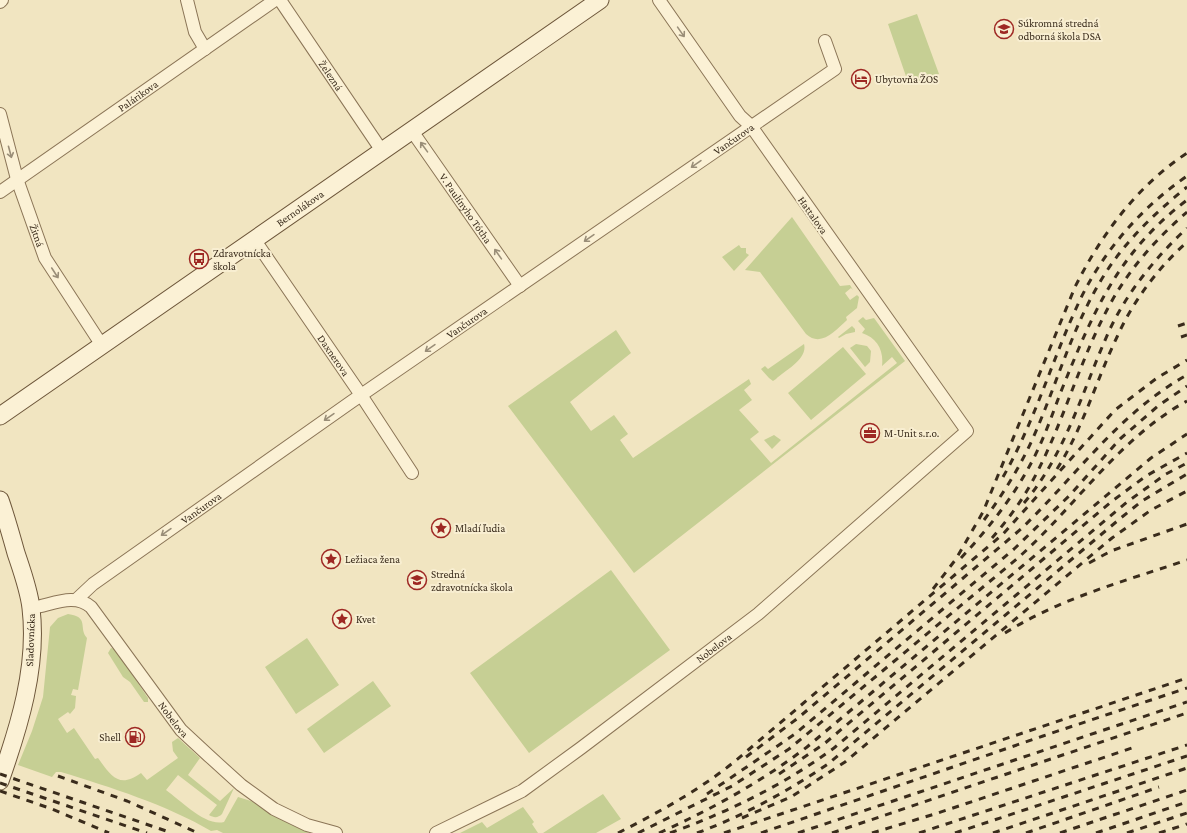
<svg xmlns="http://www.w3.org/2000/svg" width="1187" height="833" font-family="'Crimson Pro',serif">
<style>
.green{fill:#c6cf94}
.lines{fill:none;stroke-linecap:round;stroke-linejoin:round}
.street-casing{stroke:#8b7557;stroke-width:14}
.secondary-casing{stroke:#6d563a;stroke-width:19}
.street{stroke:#fbf1d5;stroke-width:12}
.secondary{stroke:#fbf1d5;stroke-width:17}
.rail{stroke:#3a2c1c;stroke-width:3;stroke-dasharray:7 7;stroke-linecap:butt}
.oneway{stroke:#9a8e78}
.labels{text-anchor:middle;stroke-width:4;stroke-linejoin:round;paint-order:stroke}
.poi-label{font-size:11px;fill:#3a2c1c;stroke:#f8eed1;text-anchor:start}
.street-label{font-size:11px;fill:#3a2c1c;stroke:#f8eed1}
</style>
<rect width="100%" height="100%" fill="#f1e5c1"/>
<!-- green -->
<path class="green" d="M917 14 939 74 909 85 888 24Z
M792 217 840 286 850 285 853 290 851 288 845 293 850 300 857 295 855 293 859 297 857 308 846 317 847 320C836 330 821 348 806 334L760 272 745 270Z
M739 245 741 248H746V253L749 255 734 271 722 257Z
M863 317 866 320 874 318 905 361 634 573 508 406 616 330 631 353 570 402 591 431 614 415 628 434 620 440 633 458 749 379 751 384 744 390 752 400 739 410 759 432 750 439 771 463 897 363 892 357 882 366C884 350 877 338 862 333L865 329 858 321Z
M852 326 855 329V332L846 334 839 338 838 337Z
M804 344C808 359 786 370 776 379L773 381 769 378 761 369 765 366 768 369Z
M856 344 867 346 871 351 870 362 865 367 850 348Z
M843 347 866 374 811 420 788 393Z
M774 435 781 440 772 449 764 440Z
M611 570 670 650 529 753 470 673Z
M68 614C90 617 78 628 87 638L78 690 73 689 71 695 76 696 75 708 70 714 68 712 58 719 67 733 74 728 95 759 98 758C111 776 119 789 141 773L147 780 178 758 173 751 172 742 178 738 200 758 188 775 220 801 234 788 222 814C218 818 214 818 209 815L217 805 178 775 166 790C180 800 206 827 224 822L238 797 251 801 272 814 309 833H223L217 830 211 831C167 805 110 787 61 772H56L52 777 18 765 32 731 43 697 50 627 58 618Z
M307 638 339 685 296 714 265 667Z
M111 648 115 649 148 698V702H144L130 682 123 677 108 653Z
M373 681 391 706 324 753 307 729Z
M603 794 621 819 596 833H543Z
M523 807 534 822 532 824 538 833H460L482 822 487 828Z"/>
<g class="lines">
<defs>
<g id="street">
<path d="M187 0 195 32 205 49"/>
<path id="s1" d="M280 0 382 151"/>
<path d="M0 2 2 0"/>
<path id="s2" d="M0 114 17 179 45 258 101 344"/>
<path id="s3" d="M412 131 520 286"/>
<path id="s4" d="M0 192 275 0"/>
<path id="s5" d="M254 239 361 395 412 473"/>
<path id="s6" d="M77 599 93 584 351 402 835 69 825 41"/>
<path id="s7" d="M31 608C52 605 74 592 91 607L181 730 209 756 241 785 274 809 307 825 336 833"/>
<path id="s8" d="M436 833 522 791 581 748 758 614 967 431 751 126 740 116 659 0"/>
</g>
<g id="secondary">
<path id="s9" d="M0 416 600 0"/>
<path d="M0 500C6 517 11 535 16 553 22 571 29 590 31 608 38 667 19 727 0 781"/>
</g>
</defs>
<!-- street casing -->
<use href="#street" class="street-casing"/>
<!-- secondary casing -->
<use href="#secondary" class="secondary-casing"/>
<!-- street -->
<use href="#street" class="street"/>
<!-- secondary -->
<use href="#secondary" class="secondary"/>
<!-- rail -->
<path class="rail" d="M1178 326 1187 323
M1181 337 1187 335
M1057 469C1083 428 1096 381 1117 337 1133 301 1158 268 1187 242
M1003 477C1035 421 1052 360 1079 302 1103 251 1141 208 1187 176
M1024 503C1067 452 1083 388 1110 329 1128 291 1156 257 1187 228
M984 520C1003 494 1020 467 1033 438 1057 384 1072 327 1103 277 1125 241 1155 213 1187 187
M992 538C1005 523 1018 506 1028 489 1061 432 1077 366 1108 308 1128 270 1155 240 1187 212
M961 558C987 530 1011 500 1029 467 1042 444 1051 418 1060 394 1092 315 1116 254 1187 200
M1089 563 1111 551 1187 524
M933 589 956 559 983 512 1075 287C1101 235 1137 186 1187 153
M1005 633C1061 598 1125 581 1187 560
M746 757 798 718 1021 529C1075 477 1120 412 1187 375
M0 774 172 833
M779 774 824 744 1111 502 1146 476 1187 453
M58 776 127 801 198 833
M0 783 147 833
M0 791 52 809 109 833
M707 794 795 734 1014 549 1070 495 1120 439 1158 406 1187 386
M742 818 791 797 845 762 1112 538 1151 510 1187 491
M618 833C659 812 698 791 734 762L1003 534 1115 410 1157 378 1187 360
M638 833 732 786 789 749 1019 557C1076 506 1119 438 1187 401
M659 833C712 809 761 782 807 747L1151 458 1187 434
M670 833C728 812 784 785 834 748L1127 502 1166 474 1187 463
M697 833C743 816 788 791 828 764L1122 517 1142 501 1187 474
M724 833 1187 678
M761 833 1043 736 1187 688
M798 833 1187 702
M832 833 1187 713
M872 833 938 813 1138 746
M919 833 1187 745
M955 833 1187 756
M993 833 1187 768
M1026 833 1159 787
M1060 833 1187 790
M1096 833 1187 802
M1127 833 1187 813
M1159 833 1187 824"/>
</g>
<!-- one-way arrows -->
<defs><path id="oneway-shaft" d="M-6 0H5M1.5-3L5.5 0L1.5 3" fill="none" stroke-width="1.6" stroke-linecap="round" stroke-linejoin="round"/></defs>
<g class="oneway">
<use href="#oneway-shaft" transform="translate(681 32) rotate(55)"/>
<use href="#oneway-shaft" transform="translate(424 147) rotate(-126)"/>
<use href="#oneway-shaft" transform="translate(10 152) rotate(75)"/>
<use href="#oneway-shaft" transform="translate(696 164) rotate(145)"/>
<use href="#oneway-shaft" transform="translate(589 238) rotate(145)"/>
<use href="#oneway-shaft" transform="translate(498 254) rotate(-125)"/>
<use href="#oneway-shaft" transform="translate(55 273) rotate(57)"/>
<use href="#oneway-shaft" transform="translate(430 348) rotate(145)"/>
<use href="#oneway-shaft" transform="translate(329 417) rotate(145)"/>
<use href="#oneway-shaft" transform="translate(166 532) rotate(145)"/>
</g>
<!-- icons -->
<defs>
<symbol id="school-ring" viewBox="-11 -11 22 22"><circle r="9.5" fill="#f8eed1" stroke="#9e2823" stroke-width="1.5"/><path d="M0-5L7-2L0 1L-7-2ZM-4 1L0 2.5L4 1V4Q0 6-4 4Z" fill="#9e2823"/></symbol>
<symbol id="hotel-ring" viewBox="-11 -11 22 22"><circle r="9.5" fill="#f8eed1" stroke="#9e2823" stroke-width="1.5"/><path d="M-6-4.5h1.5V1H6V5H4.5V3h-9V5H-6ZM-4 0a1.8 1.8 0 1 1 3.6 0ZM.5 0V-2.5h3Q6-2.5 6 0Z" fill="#9e2823"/></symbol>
<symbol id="bus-ring" viewBox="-11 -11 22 22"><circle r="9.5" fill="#f8eed1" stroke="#9e2823" stroke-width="1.5"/><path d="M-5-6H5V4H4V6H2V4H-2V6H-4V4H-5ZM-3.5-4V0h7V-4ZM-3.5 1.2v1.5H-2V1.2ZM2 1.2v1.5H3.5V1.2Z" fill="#9e2823"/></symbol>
<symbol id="office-ring" viewBox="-11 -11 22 22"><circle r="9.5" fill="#f8eed1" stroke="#9e2823" stroke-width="1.5"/><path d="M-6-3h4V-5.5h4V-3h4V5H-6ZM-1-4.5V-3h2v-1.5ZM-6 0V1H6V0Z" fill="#9e2823"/></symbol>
<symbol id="sight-ring" viewBox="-11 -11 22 22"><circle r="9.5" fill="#f8eed1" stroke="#9e2823" stroke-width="1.5"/><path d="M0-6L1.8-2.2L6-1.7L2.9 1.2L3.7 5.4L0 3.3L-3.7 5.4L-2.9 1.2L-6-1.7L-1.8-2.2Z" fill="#9e2823"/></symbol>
<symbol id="fuel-ring" viewBox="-11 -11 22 22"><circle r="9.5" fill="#f8eed1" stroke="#9e2823" stroke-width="1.5"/><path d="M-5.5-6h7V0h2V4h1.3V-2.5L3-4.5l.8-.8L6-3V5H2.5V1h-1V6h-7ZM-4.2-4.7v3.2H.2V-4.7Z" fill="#9e2823"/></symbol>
</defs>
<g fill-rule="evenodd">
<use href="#school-ring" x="993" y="18" width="22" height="22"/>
<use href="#hotel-ring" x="850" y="68" width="22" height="22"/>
<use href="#bus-ring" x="188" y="248" width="22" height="22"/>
<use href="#office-ring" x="859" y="422" width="22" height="22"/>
<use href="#sight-ring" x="430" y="517" width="22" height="22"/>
<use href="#sight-ring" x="320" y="548" width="22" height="22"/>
<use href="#school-ring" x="406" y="569" width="22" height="22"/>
<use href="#sight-ring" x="331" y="608" width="22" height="22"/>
<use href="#fuel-ring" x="124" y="726" width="22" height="22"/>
</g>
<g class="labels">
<!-- poi labels -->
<g class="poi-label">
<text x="1018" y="27">Súkromná stredná<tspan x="1018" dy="13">odborná škola DSA</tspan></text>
<text x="875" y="83">Ubytovňa ŽOS</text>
<text x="213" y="257">Zdravotnícka<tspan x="213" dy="13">škola</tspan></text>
<text x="884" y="437">M-Unit s.r.o.</text>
<text x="455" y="532">Mladí ľudia</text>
<text x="345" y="563">Ležiaca žena</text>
<text x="431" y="578">Stredná<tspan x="431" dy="13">zdravotnícka škola</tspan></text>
<text x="356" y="623">Kvet</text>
<text x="121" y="741" text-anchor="end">Shell</text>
</g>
<!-- street labels -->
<g class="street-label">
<text dy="4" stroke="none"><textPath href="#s1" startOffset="91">Železná</textPath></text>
<text dy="4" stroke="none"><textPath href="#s4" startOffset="168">Palárikova</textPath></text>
<text dy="4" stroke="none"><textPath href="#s6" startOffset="802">Vančurova</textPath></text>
<text dy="4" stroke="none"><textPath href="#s9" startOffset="365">Bernolákova</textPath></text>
<text dy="4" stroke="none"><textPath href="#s3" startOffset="94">V. Paulínyho Tótha</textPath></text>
<text transform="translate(813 215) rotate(55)" y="4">Hattalova</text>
<text dy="4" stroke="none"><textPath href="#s2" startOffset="127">Žitná</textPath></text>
<text dy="4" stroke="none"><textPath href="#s6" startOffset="478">Vančurova</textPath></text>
<text dy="4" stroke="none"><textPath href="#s5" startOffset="141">Daxnerova</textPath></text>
<text dy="4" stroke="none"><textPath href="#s6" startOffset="154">Vančurova</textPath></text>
<text transform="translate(30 640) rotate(-88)" y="4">Sladovnícka</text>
<text dy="4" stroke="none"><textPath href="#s8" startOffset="335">Nobelova</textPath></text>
<text dy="4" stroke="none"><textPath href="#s7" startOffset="202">Nobelova</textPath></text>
</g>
</g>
</svg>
